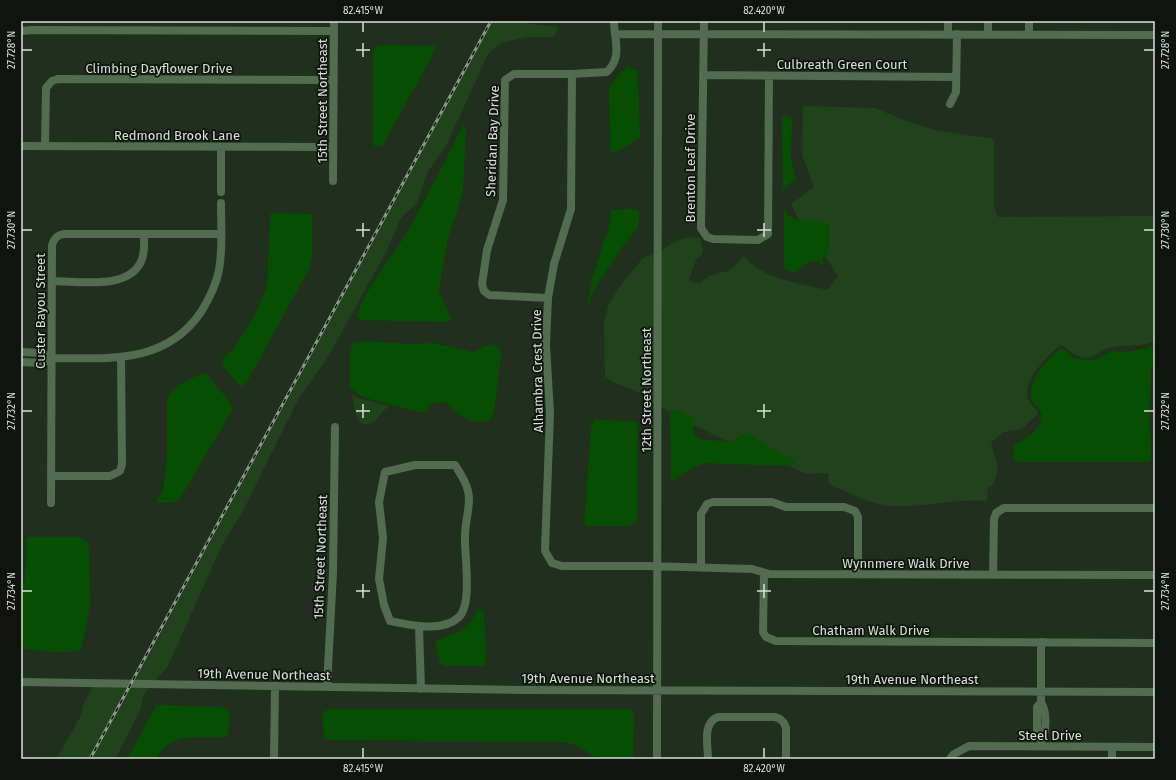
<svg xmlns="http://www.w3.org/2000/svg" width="1176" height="780" font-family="'Fira Sans',sans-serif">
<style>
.green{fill:#20431c}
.water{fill:#064f01}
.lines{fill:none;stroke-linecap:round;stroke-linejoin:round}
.minor{stroke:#516c4e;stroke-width:8}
.rail-casing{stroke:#8c988b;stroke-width:3}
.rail{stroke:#0f150e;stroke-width:1.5;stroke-dasharray:4.5;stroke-linecap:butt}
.ticks{fill:none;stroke:#d7e1d6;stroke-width:1.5}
.labels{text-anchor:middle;stroke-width:3.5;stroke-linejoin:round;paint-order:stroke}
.street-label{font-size:13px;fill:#d7e1d6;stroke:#0f150e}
.neatline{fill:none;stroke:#d7e1d6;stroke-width:1.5}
.ticks-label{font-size:10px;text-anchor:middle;fill:#d7e1d6}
</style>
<rect width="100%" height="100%" fill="#212f1f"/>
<!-- green -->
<path class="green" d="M492 21H525L530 24 558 27 554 37H526L501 43 488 54 446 146 427 173 417 203 401 218 386 252 328 357 299 398 244 509 221 547 168 666 155 681H135Z
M803 106 875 108 906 121 935 130 994 139V206L998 217 1155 216V341C1140 348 1122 343 1106 349 1100 351 1094 358 1086 358 1076 357 1070 351 1062 345L1059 346C1047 357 1020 382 1029 401 1032 406 1037 409 1038 414L1022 429 1003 432 991 443 998 468 994 484 988 487 987 501C955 498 922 508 889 506 869 504 848 492 829 484L828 473 807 474 788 466 791 465C776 449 760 443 739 437L732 443 693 425 685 414 678 410 670 412 661 407V251C673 242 684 235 700 238L703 250 701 256 696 260 689 280 693 283H700L709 276 731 270 744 256C759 278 803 284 828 290L838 276 825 256 829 251V231L814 221 799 222 791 204 814 187 802 155Z
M655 253V403L636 391 613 382 605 376 604 321 609 304 622 283 643 258Z
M352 394 358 398 389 406C377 415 376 428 360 423L356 415Z
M93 686 150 687 143 696 140 711 115 759H56L80 718 84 703Z"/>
<!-- water -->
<path class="water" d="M379 45 435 46 434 52 382 147 374 146 373 142V53L374 48Z
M627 66 638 72 640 138 617 152H612L610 147 609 87Z
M785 115 792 117 791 159 796 180 791 182 783 191 782 117Z
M463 126 466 129 463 193 448 238 439 291 452 320 445 322 361 320 357 316C368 283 393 257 410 227 429 194 445 160 463 126Z
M784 208C798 233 812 213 829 225V251L823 258V265L817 262 810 261 794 273 787 270 784 267Z
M636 209 640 213 637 229 625 243 598 283 592 294 588 307 587 306 591 283 609 226 611 210Z
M278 213 312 214V257L309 269 247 382 241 387 222 365 223 359 234 348 253 318 267 287 270 214Z
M367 341 408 344 434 343 472 352 491 344 500 348 501 357 494 411 490 420C468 426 461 415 445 402L432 403 423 413C417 412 361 397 358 395 355 393 352 388 350 386V354L352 344Z
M1155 344V365L1151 368 1150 414 1151 460 1146 462H1021L1015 461 1013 459 1014 445C1026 440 1049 425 1039 409 1037 406 1033 402 1031 399 1031 375 1044 363 1061 348L1074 358 1085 360H1094L1113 351 1122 352 1147 348Z
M206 373 229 401 233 409 181 497 176 502 158 503 157 499 163 490 167 459V399C171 388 194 375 206 373Z
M672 410H678L695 419C686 449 716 436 732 443L745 433 749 434 781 454 796 460 795 463 788 466 704 463 688 470 673 481 671 480 670 412Z
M594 420 634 421 638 423V513L637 520 629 526H586L584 522 591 428Z
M29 537H80L87 541 89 548 90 606 81 651C63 653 43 652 25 649L21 643V587L25 581 26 539Z
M479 609 484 612 486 662 485 666H447L440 664 435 642C443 636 453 636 462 630 472 624 472 617 479 609Z
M162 705 219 707 228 709 230 713 228 734 225 737C195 739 174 730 155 759H127L156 706Z
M329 709H628L632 710 634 714 633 759H596C587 749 577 745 564 742L334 740 324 738 322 713Z"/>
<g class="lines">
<!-- minor -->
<path class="minor" d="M704 21 701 228 707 237 713 239 758 240 768 234 769 76
M1029 21V34
M21 31 33 30 334 31
M616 34 1155 35
M948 34V21
M988 34V21
M572 74 571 209 554 264 548 298 546 345 550 413 545 551 552 563 562 566H647L752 569 769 574 1155 575
M703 75 956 77
M950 104 956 92 957 34
M21 146 333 147
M45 146 46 88 52 81 58 79 334 80
M221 147V192
M333 181 334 21
M52 281C79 281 131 291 142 259 145 251 144 242 144 234
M548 298 489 295 484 291 482 284 487 250 503 200 505 80 514 74H572L607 72C623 56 614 41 614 21
M21 352 42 353 51 358
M21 362 43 363 51 358C108 358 165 365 201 312 209 299 216 286 219 270 223 249 221 225 221 203
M415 465H455C462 476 469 487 469 499 469 511 465 524 465 536 464 554 473 603 459 617 442 633 410 625 390 621L384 605 379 579 383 538 379 502 385 472Z
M51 476H110L120 471 122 464 121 358
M51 503 52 245C54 238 57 235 64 234H221
M701 568V514L707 504 713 502H772L786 507H844L855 511 858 517V575
M764 573 763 632 766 637 776 641 1155 643
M993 575 994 519 996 513 1004 508H1155
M419 627 421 689
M1041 642V702C1047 712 1047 731 1041 740L1037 734V707L1041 702
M21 682 522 690 1155 692
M327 687 333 572 335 427
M274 759 275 686
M657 759 658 21
M708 759C708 745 702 723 718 717H775L780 719 784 723 786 728V759
M950 759 954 754 969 746 1155 747
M1112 759V747"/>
<defs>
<path id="rail" d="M90 759 491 21"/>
</defs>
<!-- rail casing -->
<use href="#rail" class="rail-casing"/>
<!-- rail -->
<use href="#rail" class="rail"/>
</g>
<!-- ticks -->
<path class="ticks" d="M363 22V32M764 22V32M363 43V57M764 43V57M22 50H32M356 50H370M757 50H771M1144 50H1154M363 223V237M764 223V237M22 230H32M356 230H370M757 230H771M1144 230H1154M363 404V418M764 404V418M22 411H32M356 411H370M757 411H771M1144 411H1154M363 584V598M764 584V598M22 591H32M356 591H370M757 591H771M1144 591H1154M363 748V758M764 748V758"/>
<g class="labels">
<!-- street labels -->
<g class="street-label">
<text x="842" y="69">Culbreath Green Court</text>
<text x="159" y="73">Climbing Dayflower Drive</text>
<text transform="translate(322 101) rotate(-90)" y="5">15th Street Northeast</text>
<text x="177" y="140">Redmond Brook Lane</text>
<text transform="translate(492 141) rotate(-88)" y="5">Sheridan Bay Drive</text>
<text transform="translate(690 168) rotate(-90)" y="5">Brenton Leaf Drive</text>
<text transform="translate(40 311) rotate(-90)" y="5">Custer Bayou Street</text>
<text transform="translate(537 371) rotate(-91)" y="5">Alhambra Crest Drive</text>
<text transform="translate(646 390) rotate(-90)" y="5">12th Street Northeast</text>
<text transform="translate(320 557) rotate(-88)" y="5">15th Street Northeast</text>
<text x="906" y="568">Wynnmere Walk Drive</text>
<text x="871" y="635">Chatham Walk Drive</text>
<text transform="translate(264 674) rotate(1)" y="5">19th Avenue Northeast</text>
<text x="588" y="683">19th Avenue Northeast</text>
<text x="912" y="684">19th Avenue Northeast</text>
<text x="1050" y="740">Steel Drive</text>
</g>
</g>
<!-- border -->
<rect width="1176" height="780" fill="none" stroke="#0f150e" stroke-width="44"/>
<rect x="22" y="22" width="1132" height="736" class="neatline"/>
<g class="ticks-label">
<text x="363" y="14">82.415°W</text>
<text x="764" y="14">82.420°W</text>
<text transform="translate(1165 50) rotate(-90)" y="4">27.728°N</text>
<text transform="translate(11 50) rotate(-90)" y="4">27.728°N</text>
<text transform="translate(1165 230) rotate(-90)" y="4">27.730°N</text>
<text transform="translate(11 230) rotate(-90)" y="4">27.730°N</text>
<text transform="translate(1165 411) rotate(-90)" y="4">27.732°N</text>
<text transform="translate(11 411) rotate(-90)" y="4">27.732°N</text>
<text transform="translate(1165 591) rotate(-90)" y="4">27.734°N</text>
<text transform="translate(11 591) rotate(-90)" y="4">27.734°N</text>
<text x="363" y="772">82.415°W</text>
<text x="764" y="772">82.420°W</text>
</g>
</svg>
